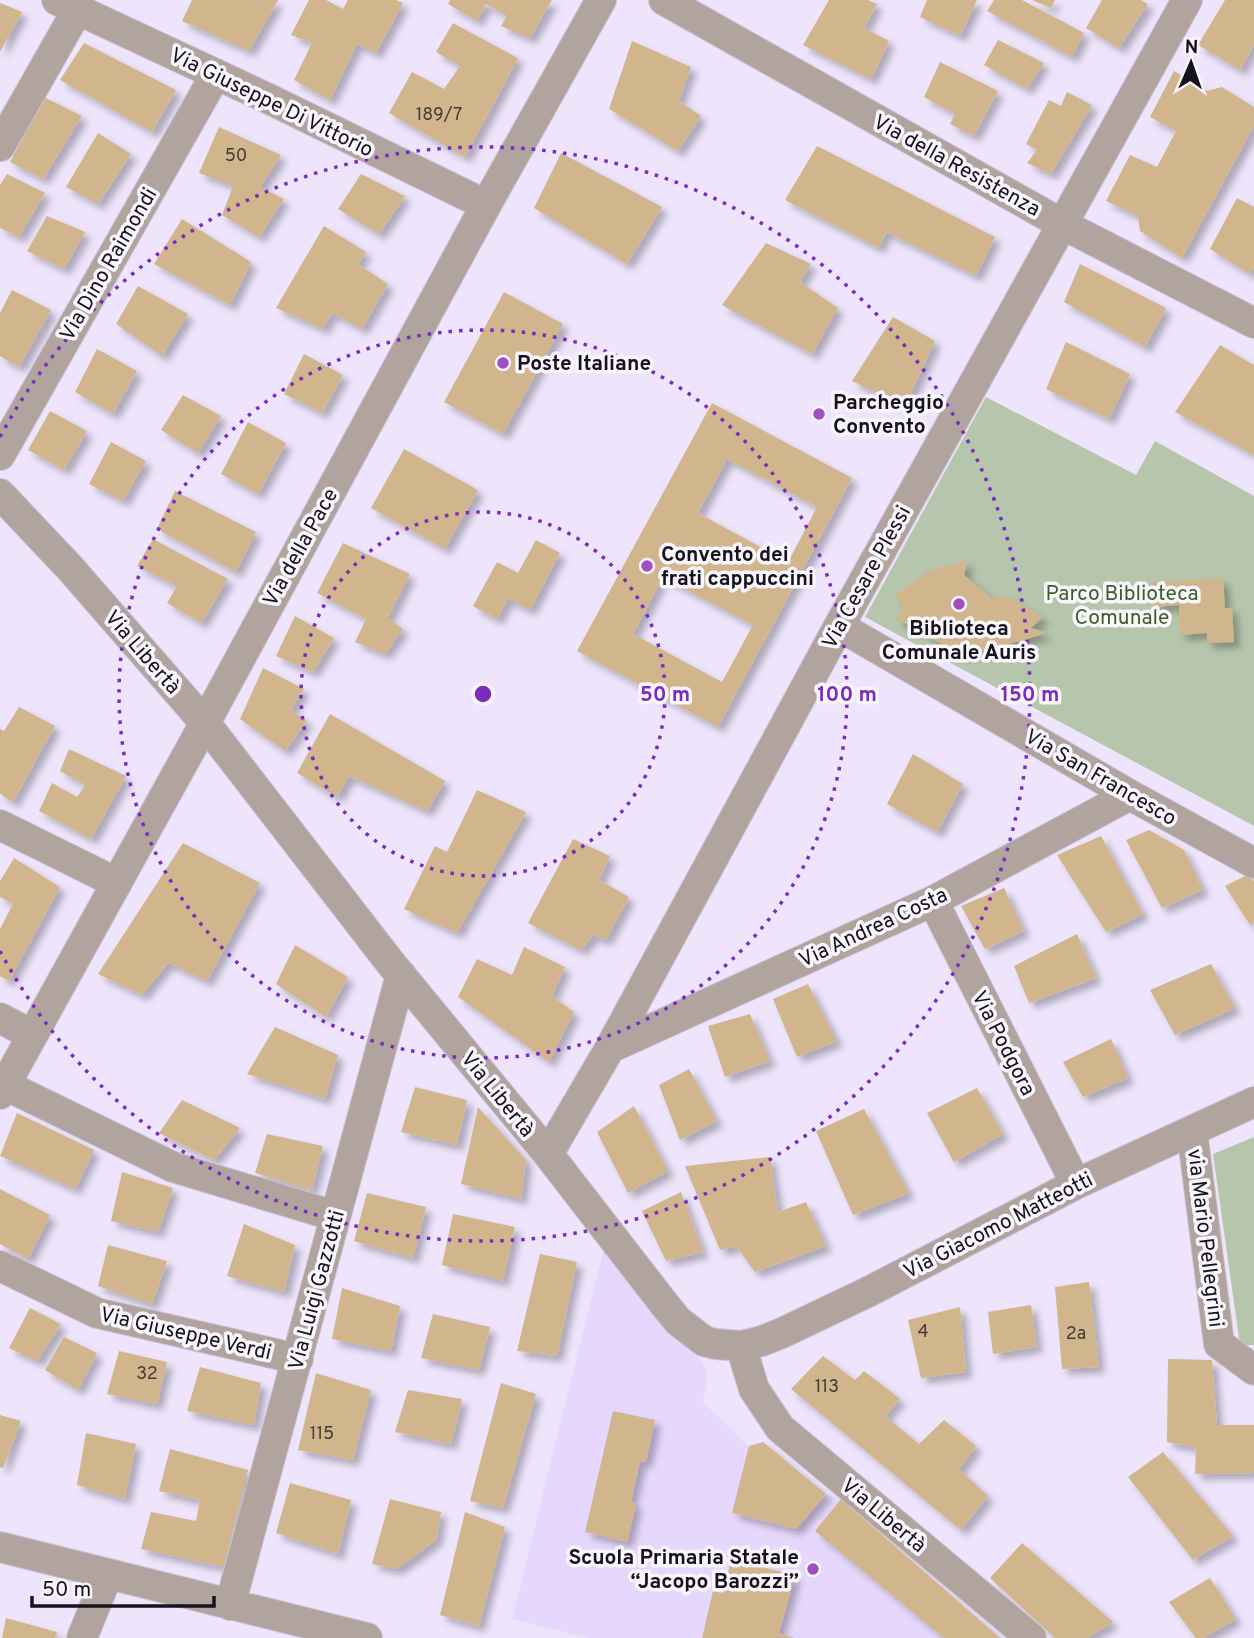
<svg xmlns="http://www.w3.org/2000/svg" width="1254" height="1638" font-family="Overpass,sans-serif">
<style>
.built{fill:#e6d8fc}
.green{fill:#b5c6ac}
.building{fill:#d0b58d;fill-rule:evenodd;filter:url(#shadow)}
.lines{fill:none;stroke-linecap:round;stroke-linejoin:round}
.street-casing{stroke:#ccc3d8;stroke-width:32}
.street{stroke:#b1a39e;stroke-width:30}
.ring{fill:none;stroke:#7b2cbf;stroke-width:3.5;stroke-dasharray:3.5 7}
.poi-dot{fill:#9f4fc0;stroke:#f8f6fc;stroke-width:2.5}
.labels{text-anchor:middle;stroke-width:7;stroke-linejoin:round;paint-order:stroke}
.number-label{font-size:18px;fill:#453c39}
.street-label{font-size:21px;fill:#17131d;stroke:#f8f6fc}
.poi-label{font-size:21px;font-weight:bold;fill:#17131d;stroke:#f8f6fc;text-anchor:start}
.park-label{font-size:21px;fill:#3c5e27;stroke:#f8f6fc}
.centre{fill:#7b2cbf;stroke:#f8f6fc;stroke-width:3.5}
.ring-label{font-size:21px;text-anchor:middle;font-weight:bold;fill:#7b2cbf;stroke:#f8f6fc;stroke-width:7;stroke-linejoin:round;paint-order:stroke}
</style>
<defs>
<filter id="shadow"><feDropShadow dx="6" dy="6" stdDeviation="3.5" flood-color="#0004"/></filter>
</defs>
<rect width="100%" height="100%" fill="#eee5fc"/>
<!-- built -->
<path class="built" d="M604 1248 699 1358 706 1369 708 1378 703 1401 710 1409 749 1446 763 1442 826 1494 841 1499 1000 1638H588L512 1619Z"/>
<!-- green -->
<path class="green" d="M986 397 1136 475 1155 441 1254 496V826L865 617Z
M1254 1137V1345H1240L1213 1154Z"/>
<!-- building -->
<path class="building" d="M192 0H278L249 51 182 21Z
M309 0H326L343 9 348 0H396L403 3 376 53 357 44 330 100 294 80 312 43 291 35Z
M450 0H552L530 38 501 26 507 16 486 4 477 21 448 4Z
M829 0H868L877 4 864 28 889 41 871 79 803 45Z
M927 0H977L960 36 920 17Z
M994 0H1022L1084 33 1072 57 987 11Z
M1032 0H1055L1051 8Z
M1102 0H1141L1148 4 1119 48 1086 28Z
M1225 0H1254V45L1240 70 1198 45Z
M0 3 22 12 0 52Z
M453 23 518 58 465 157 389 113 412 72 444 89 460 66 436 52Z
M998 40 1044 63 1027 89 984 65Z
M632 41 691 67 679 101 701 116 678 151 609 109Z
M84 43 176 90 152 132 60 80Z
M940 62 998 91 974 136 950 124 955 114 924 97Z
M1174 71 1207 91 1222 87 1254 107V126L1182 258 1140 231 1138 216 1106 201 1130 155 1157 167 1176 131 1150 117Z
M1067 92 1092 105 1051 174 1027 163 1037 150 1026 144 1049 100 1061 106Z
M44 97 82 116 43 179 10 162Z
M219 127 281 155 260 187 284 199 259 237 222 215 233 186 199 173Z
M98 133 131 154 98 204 66 187Z
M817 146 995 237 976 276 886 232 879 248 785 200Z
M561 153 662 207 627 264 534 208Z
M7 174 45 193 19 237 0 228V185Z
M361 174 405 196 379 234 338 209Z
M1237 198 1254 207V267L1250 274 1210 249Z
M47 216 85 232 64 269 27 251Z
M182 219 251 262 230 305 154 264Z
M324 226 366 252 358 264 388 284 362 329 332 313 323 329 276 308Z
M766 243 811 264 800 282 838 308 812 354 722 305Z
M1080 264 1166 308 1145 347 1064 302Z
M138 286 188 314 162 356 116 324Z
M12 290 51 310 19 367 0 356V313Z
M504 292 563 324 503 434 444 402Z
M893 317 935 341 905 406 852 381Z
M1066 342 1130 374 1109 419 1046 389Z
M1220 345 1254 365V455L1175 412Z
M97 349 137 371 113 414 75 392Z
M304 354 343 375 322 413 284 394Z
M183 395 221 416 198 453 161 430Z
M712 403 852 478 718 727 577 651ZM727 459 817 507 788 562 698 513ZM663 577 753 625 722 682 633 634Z
M50 411 87 431 64 470 28 450Z
M248 422 286 443 258 494 221 474Z
M111 442 146 461 123 501 89 484Z
M404 449 478 490 445 549 371 508Z
M175 491 256 532 236 572 157 529Z
M153 539 228 579 201 623 167 603 177 586 137 566Z
M536 540 560 553 530 610 508 599 497 619 473 606 497 562 518 573Z
M343 543 410 574 388 618 403 629 385 654 355 642 366 619 317 593Z
M967 560 964 575 992 599 1004 595 1043 617 1031 628 1047 633 985 651 969 653 961 652 947 647 932 639 919 628 896 620 903 608 895 595 928 571Z
M1223 578 1225 608H1232L1234 642 1207 643V633L1180 635 1179 605 1154 607 1152 582Z
M295 616 334 638 313 672 276 656Z
M263 668 304 689 291 710 307 721 285 751 240 719Z
M19 707 55 726 13 802 0 794V729L4 731Z
M330 714 445 781 427 811 349 776 337 797 297 773Z
M69 749 126 776 91 839 39 811 52 783 77 797 85 785 60 771Z
M913 754 963 784 937 832 887 804Z
M477 790 526 812 457 933 404 909 435 846 447 852Z
M1149 830 1184 850 1203 890 1162 908 1126 840Z
M1101 836 1143 914 1106 932 1057 855Z
M573 839 610 856 599 880 629 897 606 940 593 935 581 950 528 923Z
M183 843 260 883 207 981 168 963 142 995 98 974Z
M14 858 60 887 9 981 0 976V929L13 904 0 897V881Z
M1247 875 1254 881V923L1250 925 1225 886Z
M1004 888 1024 931 985 949 961 906Z
M1077 934 1096 978 1029 1003 1014 966Z
M295 945 348 977 326 1017 276 984Z
M524 947 565 967 552 996 574 1012 549 1062 458 997 477 959 512 975Z
M1211 964 1235 1008 1175 1035 1150 990Z
M808 984 837 1041 797 1057 773 999Z
M750 1014 770 1061 725 1077 708 1026Z
M275 1027 338 1055 325 1099 247 1074Z
M1111 1039 1128 1078 1083 1097 1063 1062Z
M689 1069 717 1121 680 1140 659 1085Z
M415 1087 467 1100 457 1145 401 1132Z
M977 1088 1003 1134 954 1162 927 1113Z
M182 1100 240 1128 214 1160 159 1133Z
M634 1106 668 1171 628 1193 597 1132Z
M478 1107 526 1160 521 1199 461 1184Z
M864 1109 909 1193 853 1215 816 1131Z
M17 1113 94 1150 75 1189 0 1156Z
M267 1134 323 1146 312 1190 255 1173Z
M770 1157 778 1212 806 1202 826 1246 755 1272 736 1246 720 1250 685 1166Z
M122 1172 173 1188 158 1232 111 1221Z
M0 1189 50 1215 28 1259 0 1244Z
M681 1192 703 1252 666 1261 642 1211Z
M367 1193 426 1207 413 1258 354 1241Z
M453 1214 515 1227 503 1281 442 1265Z
M244 1224 295 1245 284 1292 227 1276Z
M108 1245 167 1261 152 1304 98 1286Z
M540 1254 577 1262 557 1356 517 1351Z
M1089 1282 1099 1367 1062 1369 1055 1287Z
M342 1288 400 1306 391 1351 332 1339Z
M1031 1305 1037 1347 993 1354 988 1312Z
M960 1307 966 1372 921 1378 908 1320Z
M30 1308 61 1324 37 1361 9 1348Z
M433 1314 490 1327 479 1370 421 1358Z
M64 1337 97 1353 78 1390 45 1370Z
M119 1351 167 1362 157 1404 107 1394Z
M823 1356 855 1380 864 1371 900 1399 885 1416 919 1444 944 1420 976 1446 959 1469 988 1496 961 1530 791 1389Z
M1168 1359 1212 1360 1217 1425H1254V1473L1195 1474 1196 1447 1167 1442Z
M200 1367 261 1383 254 1425 187 1411Z
M316 1373 371 1390 353 1460 298 1450Z
M501 1383 536 1394 503 1508 470 1501Z
M408 1390 462 1399 451 1444 395 1432Z
M613 1411 655 1420 646 1462 640 1461 631 1502 636 1504 627 1542 585 1532Z
M0 1415 21 1421 3 1468 0 1467Z
M86 1433 136 1444 125 1499 77 1485Z
M763 1442 826 1494 796 1529 732 1513 749 1446Z
M170 1449 248 1470 224 1567 141 1549 151 1512 196 1521 200 1500 159 1491Z
M1163 1452 1233 1536 1193 1560 1128 1477Z
M290 1483 351 1500 338 1554 276 1533Z
M390 1499 441 1512 436 1540 397 1569 372 1564Z
M841 1499 1000 1638H944L815 1531Z
M465 1512 505 1527 479 1626 440 1615Z
M1022 1543 1113 1622 1087 1638H1055L990 1578Z
M731 1560 795 1575 779 1633 794 1638H702L713 1591 723 1593Z
M1210 1578 1236 1619 1203 1638H1196L1169 1602Z
M6 1618 57 1632 55 1638H2Z"/>
<g class="lines">
<defs>
<path id="street" d="M57 0 267 98 486 205
M664 0 1062 224 1254 323
M0 146 78 9
M0 455 216 74
M0 494 70 568 205 723 389 961 548 1154 665 1305 678 1321 704 1341 715 1344 741 1346 762 1341 782 1333 868 1292 1076 1184 1254 1102
M839 626 1130 795 1254 863
M0 825 117 883
M933 901 1076 1184
M0 1018 32 1035
M610 1048 933 901 1130 795
M5 1085 173 1167 335 1216
M0 1094 205 723 486 205 601 0
M1192 1131 1219 1344 1254 1370
M548 1154 610 1048 839 626 1187 0
M0 1266 97 1313 298 1359
M741 1346 754 1389 780 1428 1031 1638
M0 1547 367 1638
M230 1605 401 975
M82 1638 108 1574"/>
</defs>
<!-- street casing -->
<use href="#street" class="street-casing"/>
<!-- street -->
<use href="#street" class="street"/>
</g>
<!-- distance rings -->
<g class="ring">
<circle cx="483" cy="694" r="182"/>
<circle cx="483" cy="694" r="364"/>
<path d="M0 437A547 547 0 1 1 0 951"/>
</g>
<!-- markers -->
<g class="poi-dot">
<circle cx="503" cy="363" r="7"/>
<circle cx="819" cy="414" r="7"/>
<circle cx="647" cy="566" r="7"/>
<circle cx="959" cy="604" r="7"/>
<circle cx="813" cy="1569" r="7"/>
</g>
<g class="labels">
<!-- number labels -->
<g class="number-label">
<text x="439" y="120">189/7</text>
<text x="236" y="161">50</text>
<text x="923" y="1337">4</text>
<text x="1076" y="1339">2a</text>
<text x="147" y="1379">32</text>
<text x="827" y="1392">113</text>
<text x="322" y="1439">115</text>
</g>
<!-- street labels -->
<g class="street-label">
<text transform="translate(272 102) rotate(26)" y="7">Via Giuseppe Di Vittorio</text>
<text transform="translate(957 165) rotate(29)" y="7">Via della Resistenza</text>
<text transform="translate(108 264) rotate(-60)" y="7">Via Dino Raimondi</text>
<text transform="translate(300 547) rotate(-61)" y="7">Via della Pace</text>
<text transform="translate(866 577) rotate(-61)" y="7">Via Cesare Plessi</text>
<text transform="translate(143 652) rotate(49)" y="7">Via Libertà</text>
<text transform="translate(1101 777) rotate(30)" y="7">Via San Francesco</text>
<text transform="translate(873 927) rotate(-25)" y="7">Via Andrea Costa</text>
<text transform="translate(1004 1043) rotate(63)" y="7">Via Podgora</text>
<text transform="translate(498 1094) rotate(51)" y="7">Via Libertà</text>
<text transform="translate(998 1225) rotate(-27)" y="7">Via Giacomo Matteotti</text>
<text transform="translate(1206 1238) rotate(83)" y="7">via Mario Pellegrini</text>
<text transform="translate(316 1290) rotate(-75)" y="7">Via Luigi Gazzotti</text>
<text transform="translate(186 1333) rotate(13)" y="7">Via Giuseppe Verdi</text>
<text transform="translate(884 1515) rotate(40)" y="7">Via Libertà</text>
</g>
<!-- poi labels -->
<g class="poi-label">
<text x="517" y="370">Poste Italiane</text>
<text x="833" y="409">Parcheggio<tspan x="833" dy="24">Convento</tspan></text>
<text x="661" y="561">Convento dei<tspan x="661" dy="24">frati cappuccini</tspan></text>
<text x="959" y="635" text-anchor="middle">Biblioteca<tspan x="959" dy="24">Comunale Auris</tspan></text>
<text x="799" y="1564" text-anchor="end">Scuola Primaria Statale<tspan x="799" dy="24">“Jacopo Barozzi”</tspan></text>
</g>
<!-- park labels -->
<g class="park-label">
<text x="1122" y="600">Parco Biblioteca<tspan x="1122" dy="24">Comunale</tspan></text>
</g>
</g>
<circle cx="483" cy="694" r="10" class="centre"/>
<g class="ring-label">
<text x="665" y="701">50 m</text>
<text x="847" y="701">100 m</text>
<text x="1030" y="701">150 m</text>
</g>
<!-- north arrow -->
<g transform="translate(1191 63) rotate(2)" stroke="#f8f6fc" stroke-width="5" paint-order="stroke">
<path d="M0-5L12 26L0 18L-12 26Z" fill="#17131d"/>
<text y="-10" font-size="19" font-weight="bold" text-anchor="middle" fill="#17131d">N</text>
</g>
<!-- scale -->
<path d="M32 1596v10h182v-10" fill="none" stroke="#17131d" stroke-width="3.5"/>
<text x="42" y="1596" font-size="21" fill="#17131d" stroke="#f8f6fc" stroke-width="5" paint-order="stroke">50 m</text>
</svg>
